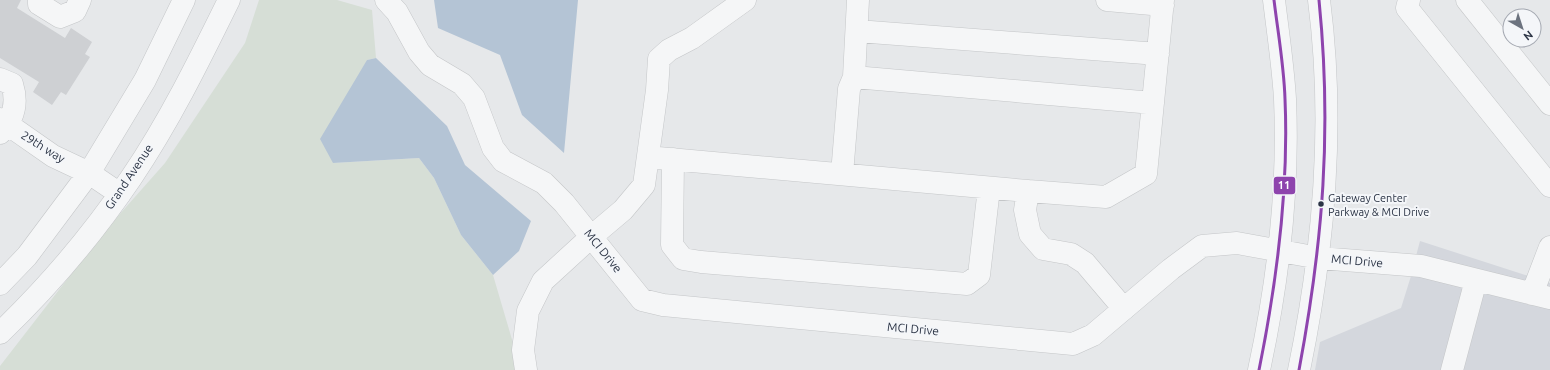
<svg xmlns="http://www.w3.org/2000/svg" width="1550" height="370" font-family="Ubuntu,sans-serif">
<style>
.built{fill:#d4d7dd}
.green{fill:#d6ded6}
.water{fill:#b4c4d5}
.building{fill:#ced0d3}
.lines{fill:none;stroke-linecap:round;stroke-linejoin:round}
.minor-casing{stroke:#c4c6c8;stroke-width:23}
.minor{stroke:#f5f6f7;stroke-width:22}
.bus-1-casing{stroke:#f4f6f9;stroke-width:6}
.bus-1{stroke:#8e44ad;stroke-width:3}
.bus-dot{fill:#2b3445;stroke:#f4f6f9;stroke-width:1.5}
.labels{text-anchor:middle;stroke-width:4;stroke-linejoin:round;paint-order:stroke}
.bus-label{font-size:11px;fill:#2b3445;stroke:#f4f6f9;text-anchor:start}
.street-label{font-size:12px;fill:#2b3445;stroke:#f4f6f9}
.line-badge{stroke:#f4f6f9;stroke-width:1.5}
.badge-label{font-size:11px;text-anchor:middle;font-weight:bold;fill:#fff}
</style>
<rect width="100%" height="100%" fill="#e6e8ea"/>
<!-- built -->
<path class="built" d="M1420 241 1550 283V288L1416 256Z
M1411 276H1421L1550 309V370H1315L1320 342 1401 308Z"/>
<!-- green -->
<path class="green" d="M259 0H337L372 10 376 58 367 60 333 163 419 158 434 178 461 235 493 275 521 370H0V366L103 233 165 163 245 43Z"/>
<!-- water -->
<path class="water" d="M434 0H578L564 153 522 115 500 55 438 28Z
M376 58 447 126 465 165 531 221 519 251 493 275 461 235 434 178 419 158 333 163 320 139 367 60Z"/>
<!-- building -->
<path class="building" d="M0 0H21L17 8 65 38 71 28 92 42 85 54 90 57 66 95 61 92 52 105 33 92 39 82 0 58Z"/>
<g class="lines">
<defs>
<path id="minor" d="M39 0V4L60 17 75 11 80 0
M386 0 397 12 419 52 430 65 462 84 474 98 493 148 503 161 544 183 564 203 642 300 663 305 1073 344 1093 335 1171 269 1202 246 1237 243 1319 258 1421 266 1550 298
M1107 0 1163 5
M1409 0 1407 8 1550 186
M1467 0 1550 104
M857 31 1158 54
M854 77 1153 103
M0 79 12 84C18 103 14 119 0 133
M0 119 53 156 89 173 120 194
M658 158 1028 191
M673 159 672 245 683 259 701 262 967 284 979 275 989 188
M842 174 849 89 854 77 858 0
M0 284 27 256 89 173 145 80 184 0
M1532 294 1550 247
M1124 309 1085 263 1071 254 1043 249 1030 234 1025 210 1028 191 1106 197 1146 174 1163 0
M0 333C49 286 93 234 131 178 169 122 199 61 229 0
M526 370 523 350 528 311 543 281 591 237 623 210 644 185 657 90 659 59 669 50 692 38 745 0
M1259 370C1278 282 1289 190 1285 99 1283 66 1278 33 1274 0
M1299 370C1324 249 1335 123 1319 0
M1452 370 1476 280"/>
</defs>
<!-- minor casing -->
<use href="#minor" class="minor-casing"/>
<!-- minor -->
<use href="#minor" class="minor"/>
<defs>
<path id="bus-1" d="M1259 370C1277 281 1289 190 1285 99 1284 66 1278 33 1274 0
M1299 370C1323 242 1332 130 1319 0"/>
</defs>
<!-- bus-1 casing -->
<use href="#bus-1" class="bus-1-casing"/>
<!-- bus-1 -->
<use href="#bus-1" class="bus-1"/>
</g>
<!-- markers -->
<circle class="bus-dot" cx="1321" cy="204" r="3.5"/>
<g class="labels">
<!-- bus labels -->
<g class="bus-label">
<text x="1328" y="202">Gateway Center<tspan x="1328" dy="14">Parkway &amp; MCI Drive</tspan></text>
</g>
<!-- street labels -->
<g class="street-label">
<text transform="translate(43 147) rotate(32)" y="4">29th way</text>
<text transform="translate(129 177) rotate(-56)" y="4">Grand Avenue</text>
<text transform="translate(603 251) rotate(51)" y="4">MCI Drive</text>
<text transform="translate(1357 261) rotate(5)" y="4">MCI Drive</text>
<text transform="translate(913 329) rotate(5)" y="4">MCI Drive</text>
</g>
</g>
<rect class="line-badge" x="1273" y="176" width="23" height="19" rx="4" fill="#8e44ad"/>
<g class="badge-label">
<text x="1284" y="189">11</text>
</g>
<!-- north arrow -->
<g transform="translate(1522 28) rotate(141)"><circle r="19" fill="#f4f6f9" stroke="#a4a8b1"/>
<path d="M0-3L7 15L0 10L-7 15Z" fill="#6c737f"/>
<text y="-6" font-size="11" font-weight="bold" text-anchor="middle" fill="#2b3445">N</text>
</g>
</svg>
